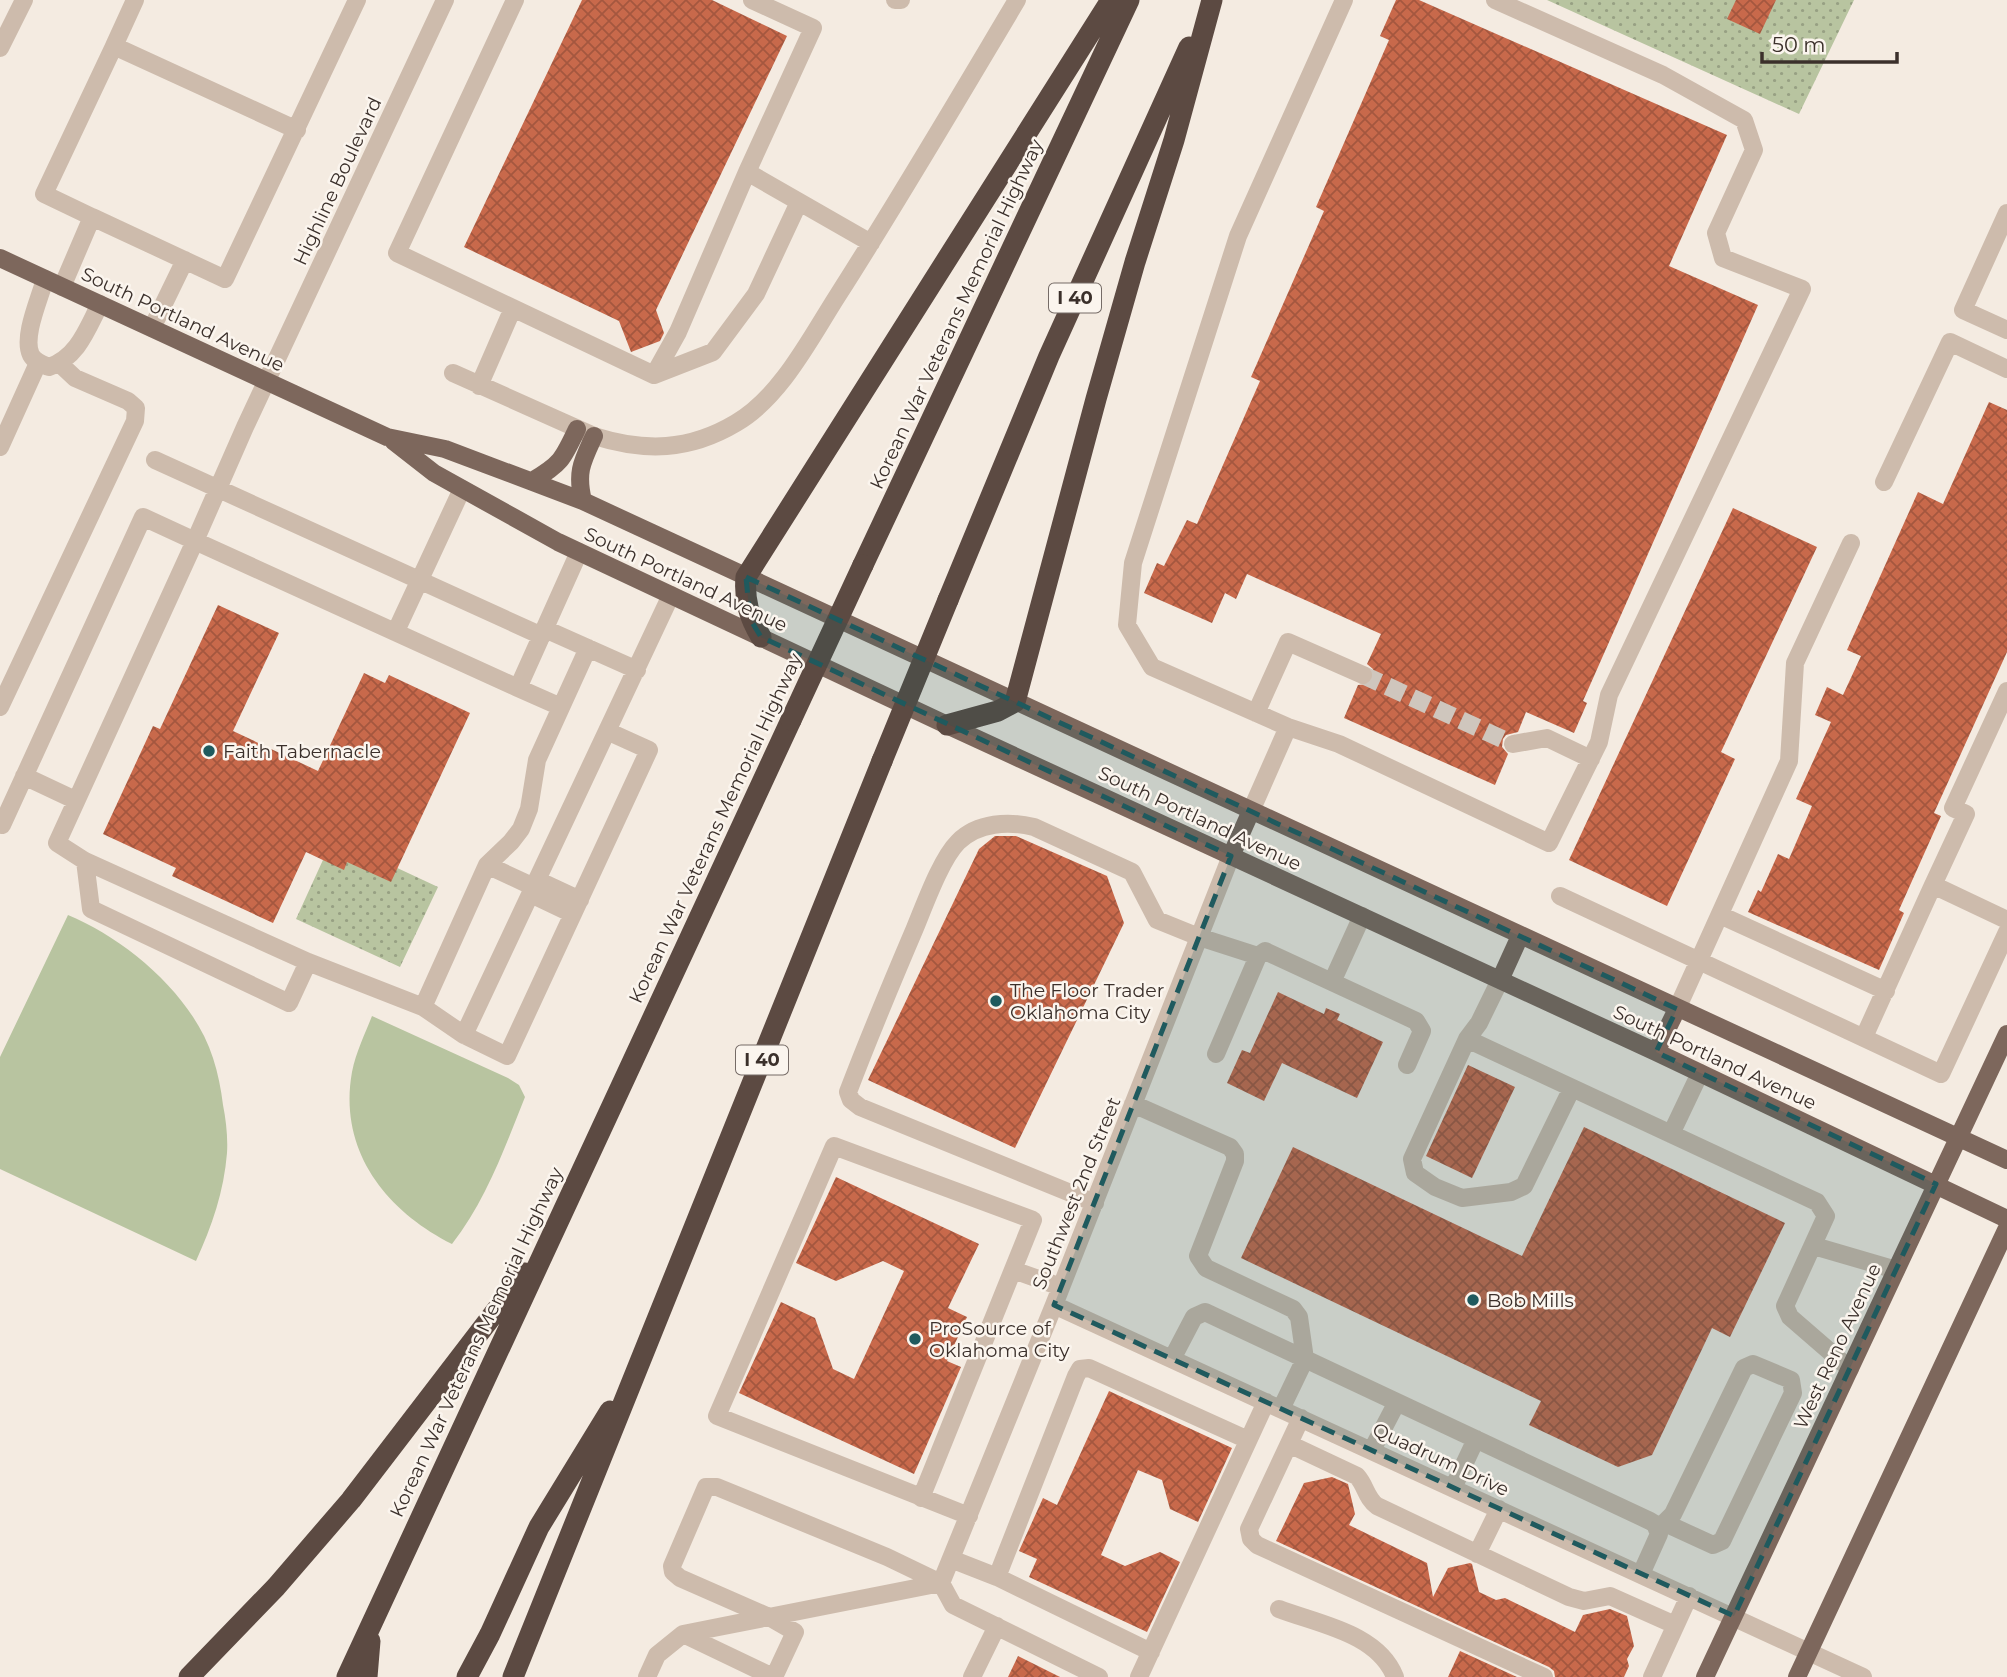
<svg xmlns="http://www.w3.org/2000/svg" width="2007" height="1677" font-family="Montserrat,sans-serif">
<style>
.grass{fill:#b8c4a0}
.park{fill:url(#park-dots)}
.building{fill:url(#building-cross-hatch)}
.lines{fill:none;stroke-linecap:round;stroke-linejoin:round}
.minor-tunnel{stroke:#cfc6bd;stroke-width:18;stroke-dasharray:18 9;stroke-linecap:butt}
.minor{stroke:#cdbbac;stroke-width:18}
.major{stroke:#7d675c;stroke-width:18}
.highway{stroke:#5c4a42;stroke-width:21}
.highway-bridge{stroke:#5c4a42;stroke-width:21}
.marked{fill:#1f5a5e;fill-opacity:0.2;stroke:#1f5a5e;stroke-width:5;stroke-dasharray:14 9;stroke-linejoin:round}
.poi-dot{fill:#1f5a5e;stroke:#fbf5ee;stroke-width:2.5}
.labels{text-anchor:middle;stroke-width:5;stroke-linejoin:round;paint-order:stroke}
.shield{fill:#fbf5ee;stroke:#756b66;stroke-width:2}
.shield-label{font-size:18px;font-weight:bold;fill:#3b302b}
.street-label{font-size:19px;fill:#3b302b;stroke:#fbf5ee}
.poi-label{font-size:19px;fill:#3b302b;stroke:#fbf5ee;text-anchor:start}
</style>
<defs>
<pattern id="park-dots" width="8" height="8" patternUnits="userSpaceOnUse" patternTransform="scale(1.75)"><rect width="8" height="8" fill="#b8c4a0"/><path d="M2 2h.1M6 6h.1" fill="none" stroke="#97a083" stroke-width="1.8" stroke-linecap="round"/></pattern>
<pattern id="building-cross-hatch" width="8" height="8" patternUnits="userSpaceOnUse" patternTransform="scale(1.75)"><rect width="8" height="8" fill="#c8694b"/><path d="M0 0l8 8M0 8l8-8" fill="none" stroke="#a4573f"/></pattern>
</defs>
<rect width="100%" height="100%" fill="#f4ebe1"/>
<!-- grass -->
<path class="grass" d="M68 915C126 939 193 995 213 1058 218 1073 221 1089 223 1105 226 1120 228 1138 227 1153 224 1191 212 1226 196 1261L0 1169V1057Z
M372 1016 508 1078 519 1085 525 1097C505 1147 486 1201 452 1244 385 1210 338 1150 352 1072 356 1052 365 1034 372 1016Z"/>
<!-- park -->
<path class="park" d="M1547 0H1854L1799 114Z
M333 838 438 887 400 967 296 919Z"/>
<!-- building -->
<path class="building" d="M582 0H712L787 36 656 310 664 333 660 341 631 352 619 321 464 247Z
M1396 0H1419L1727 135 1669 266 1758 305 1583 701 1587 703 1574 733 1526 712 1518 732 1506 735 1503 739 1502 747 1508 754 1495 785 1344 718 1358 685 1369 684 1374 679 1373 669 1367 664 1381 634 1247 574 1236 599 1225 593 1212 623 1144 593 1157 563 1164 566 1187 520 1197 524 1260 381 1251 377 1324 211 1316 207 1389 40 1380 36Z
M1736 0H1776L1760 34 1727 19Z
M1989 402 2007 410V652L1934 813 1941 816 1899 910 1904 913 1879 970 1748 912 1758 890 1761 892 1778 854 1789 859 1812 806 1796 799 1831 722 1815 715 1827 687 1843 695 1861 656 1847 650 1918 492 1943 504Z
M1733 508 1817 547 1721 752 1735 759 1667 906 1569 860Z
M218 605 279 633 233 731 318 771 364 673 385 683 389 675 470 713 391 882 347 862 344 870 306 852 273 923 172 876 176 868 103 834 153 726 160 729Z
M995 836H1016L1107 876 1124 923 1015 1148 868 1080 979 849Z
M1278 992 1324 1014 1326 1008 1340 1014 1337 1020 1383 1042 1357 1098 1282 1063 1264 1101 1227 1083 1242 1050 1250 1053Z
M1468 1065 1515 1087 1472 1178 1426 1156Z
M1584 1127 1785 1223 1730 1337 1712 1328 1652 1455 1618 1467 1529 1425 1541 1401 1241 1258 1293 1147 1522 1256Z
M836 1177 979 1244 948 1308 967 1317 947 1361 961 1367 914 1474 739 1393 781 1302 815 1318 833 1369 854 1379 904 1271 883 1261 836 1281 796 1263Z
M1109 1391 1232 1448 1198 1522 1170 1509 1162 1480 1138 1470 1101 1555 1125 1566 1160 1552 1180 1562 1147 1632 1029 1577 1037 1559 1019 1551 1043 1498 1057 1505Z
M1332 1477 1348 1484 1355 1514 1349 1525 1427 1563 1433 1597 1448 1568 1470 1563 1472 1564 1479 1592 1496 1600 1505 1598 1575 1632 1583 1615 1610 1609 1627 1616 1634 1646 1627 1659 1629 1666 1624 1677H1555L1554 1671 1549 1667 1276 1541 1304 1483Z
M1460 1651 1517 1677H1448Z
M1018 1656 1060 1677H1008Z"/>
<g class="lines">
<!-- minor-tunnel -->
<path class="minor-tunnel" d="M1363 675 1513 744"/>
<!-- minor -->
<path class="minor" d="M445 0 245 427 195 541 518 688 579 552
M515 0 397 253 654 375 713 352 756 294 799 202
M752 0 813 28 747 172 871 243
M895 0H901
M1344 0 1238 236 1133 563 1127 625 1152 667 1288 727 1339 744 1549 843 1599 742 1609 695 1802 289 1723 258 1716 233 1754 150 1744 120 1663 75 1495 0
M114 46 135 0
M0 48 24 0
M2007 213 1963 310 2007 330
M92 217 44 194 114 46 297 130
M45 279C40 298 22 337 31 355 35 362 42 364 49 367 78 357 87 329 100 304
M62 287 92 217 225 279 357 0
M152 328 185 260
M453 373 594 436C645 452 689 451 736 423 781 397 811 337 838 295 900 198 958 99 1017 0
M654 375 678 332 747 172
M479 386 513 308
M0 447 38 363
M155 460 542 636
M1884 482 1950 342 2007 369
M545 629 637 670
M396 631 462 489
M518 688 561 707
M0 707 135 421 136 408 128 401 75 378 59 363
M1256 713 1288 642 1363 675
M1513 744 1547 738 1591 759
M24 776 75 800
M1251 811 1288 727
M2 825 143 517 195 541 57 843 85 861 308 962 423 1007 464 1035 671 595
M85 861 91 909 289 1003 308 962
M487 865 534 887
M537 880 580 900
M1933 885 1966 814 1953 808 2007 691
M531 894 573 914
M1560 896 1941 1074 2007 932
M1720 915 1886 991
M1500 980 1479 1023 1467 1039 1412 1159 1415 1173 1435 1187 1462 1198 1511 1192 1524 1186 1572 1088
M1332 982 1362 916
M423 1007 487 865 511 842 521 829 529 809 537 760 588 648
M1677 1009 1789 761 1795 663 1851 543
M464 1035 507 1056 649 750 607 731
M1864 1037 1933 885 2007 920
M1467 1039 1817 1202 1826 1216 1785 1306 1790 1317 1850 1369
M1216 1054 1258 956 1265 951 1416 1021 1422 1031 1407 1065
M1133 1104 1230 1147 1235 1154V1161L1198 1256 1206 1268 1293 1309 1299 1317 1305 1359 1281 1409
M1671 1134 1700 1073
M1095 1203 860 1107 851 1100 848 1092C869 1037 892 982 915 928 925 904 941 859 958 842 978 822 1009 821 1034 827L1132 872 1157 920 1199 937 1258 956
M1814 1246 1896 1270
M1013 1270 1061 1287
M1054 1305 1863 1677
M1172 1359 1194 1317 1205 1312 1650 1521 1655 1524 1659 1534 1641 1574
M1301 1418 1249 1529 1251 1539 1257 1545 1544 1677
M1289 1444 1357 1476C1366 1486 1366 1498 1377 1506L1569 1597 1584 1601 1610 1596 1675 1625
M1372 1450 1397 1402
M1453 1488 1476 1439
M921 1498 1033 1220 834 1146 717 1416 969 1516
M1658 1529 1673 1514 1744 1368 1753 1364 1791 1380 1793 1393 1722 1541 1713 1545 1665 1523
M1477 1554 1499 1509
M951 1559 997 1577
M941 1583 1054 1305 1231 856
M1279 1609C1318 1624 1378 1633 1395 1677
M683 1634 773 1677
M1151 1652 997 1577 1076 1376 1080 1369 1089 1368 1248 1440
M647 1677 657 1655 683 1634 941 1583
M774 1677 795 1632 769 1617 680 1578 673 1572 672 1566 706 1487H717L887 1557 941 1583 953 1605 1099 1677
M972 1677 997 1626
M1139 1677 1266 1402
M1652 1677 1689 1596"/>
<!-- major -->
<path class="major" d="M0 258 387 437 445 449 583 501 2007 1160
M393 441 434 473 558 542 947 725 1656 1052 2007 1219
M532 481C561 464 563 459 577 429
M583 501C576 472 582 462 594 436
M1231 856 1251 811
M1500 980 1520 936
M1656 1052 1677 1009
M1705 1677 2007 1034
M1797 1677 2007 1228"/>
<!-- highway -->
<path class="highway" d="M863 565 1129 0
M948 600 1049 356 1189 47
M761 637C749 617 744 600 746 577L1111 0
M947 725 998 711 1015 702 1096 399 1135 262 1174 140 1212 0
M189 1677 276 1587 351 1500 525 1273
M347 1677 791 720
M367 1677 370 1641
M467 1677 490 1634 539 1527 610 1411
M513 1677 882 761"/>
<!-- highway-bridge -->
<path class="highway-bridge" d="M791 720 863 565
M882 761 948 600"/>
</g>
<!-- marked area -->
<path class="marked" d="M746 577 1677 1009 1656 1052 1936 1184 1734 1616 1054 1305 1231 856 761 637 750 619Z"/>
<!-- markers -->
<g class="poi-dot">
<circle cx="209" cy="751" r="7"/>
<circle cx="996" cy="1001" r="7"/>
<circle cx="1473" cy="1300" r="7"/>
<circle cx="915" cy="1339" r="7"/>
</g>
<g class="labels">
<!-- shield labels -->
<g class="shield">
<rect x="1049" y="283.5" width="52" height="29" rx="5"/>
<rect x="736" y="1045.5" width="52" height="29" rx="5"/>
</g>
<g class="shield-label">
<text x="1075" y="304">I 40</text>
<text x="762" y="1066">I 40</text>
</g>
<!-- street labels -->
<g class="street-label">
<text transform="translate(337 181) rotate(-65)" y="7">Highline Boulevard</text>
<text transform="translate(956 314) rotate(-65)" y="7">Korean War Veterans Memorial Highway</text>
<text transform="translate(183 319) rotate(25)" y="7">South Portland Avenue</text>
<text transform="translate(686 579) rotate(25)" y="7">South Portland Avenue</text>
<text transform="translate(1200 818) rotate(25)" y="7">South Portland Avenue</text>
<text transform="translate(715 828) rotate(-65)" y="7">Korean War Veterans Memorial Highway</text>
<text transform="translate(1715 1057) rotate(25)" y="7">South Portland Avenue</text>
<text transform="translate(1076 1193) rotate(-68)" y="7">Southwest 2nd Street</text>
<text transform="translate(476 1342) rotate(-65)" y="7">Korean War Veterans Memorial Highway</text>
<text transform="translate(1837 1346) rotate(-65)" y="7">West Reno Avenue</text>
<text transform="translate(1441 1459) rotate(25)" y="7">Quadrum Drive</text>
</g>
<!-- poi labels -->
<g class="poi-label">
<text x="223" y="758">Faith Tabernacle</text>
<text x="1010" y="997">The Floor Trader<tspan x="1010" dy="22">Oklahoma City</tspan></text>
<text x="1487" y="1307">Bob Mills</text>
<text x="929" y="1335">ProSource of<tspan x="929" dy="22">Oklahoma City</tspan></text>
</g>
</g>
<!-- scale -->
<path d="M1762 52v10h135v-10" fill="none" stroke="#3b302b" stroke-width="3.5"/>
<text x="1772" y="52" font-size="21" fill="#3b302b" stroke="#fbf5ee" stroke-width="5" paint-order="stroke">50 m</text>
</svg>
